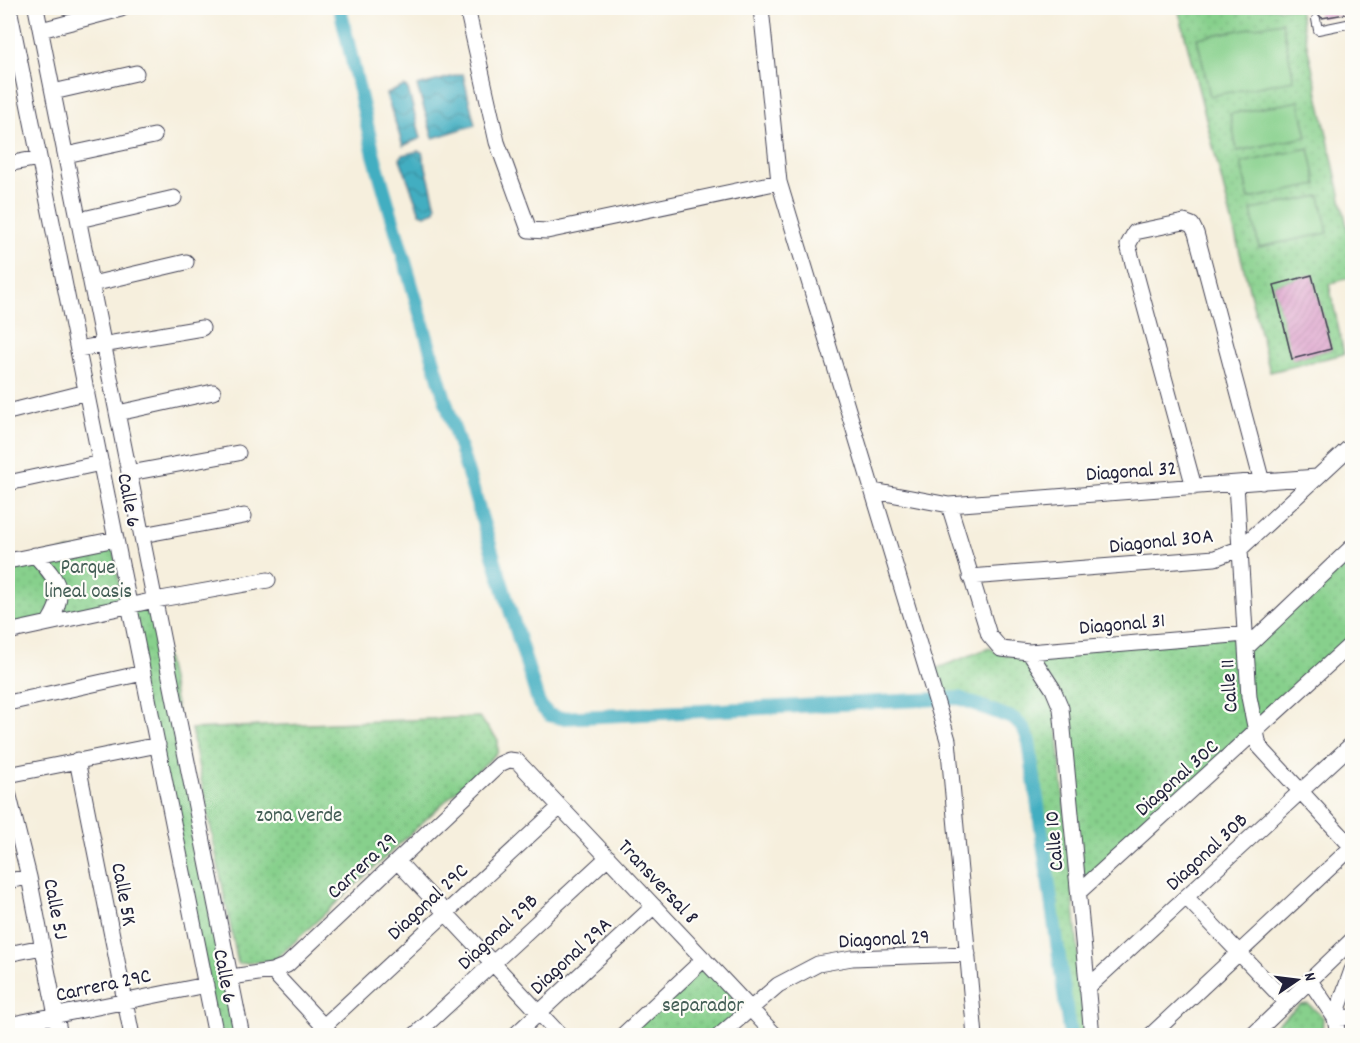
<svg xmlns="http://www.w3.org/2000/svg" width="1360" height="1043" font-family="Dekko,sans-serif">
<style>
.green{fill:url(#green-dots);stroke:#547964;stroke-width:1.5;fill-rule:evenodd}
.pitch{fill:#87d08c;stroke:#547964;stroke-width:1.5}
.water{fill:url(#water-waves);stroke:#32687e;stroke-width:1.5}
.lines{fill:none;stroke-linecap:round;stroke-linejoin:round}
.canal{stroke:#43aec1;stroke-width:14}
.building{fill:url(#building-hatch)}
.lane-casing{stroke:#424153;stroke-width:10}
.street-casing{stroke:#424153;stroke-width:17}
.lane{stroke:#fff;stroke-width:8}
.street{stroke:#fff;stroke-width:15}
.labels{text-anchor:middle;stroke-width:4.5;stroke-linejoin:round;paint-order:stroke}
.street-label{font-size:21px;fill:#22223b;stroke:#fdfcf7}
.park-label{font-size:21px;fill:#455f57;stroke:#fdfcf7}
</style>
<defs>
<pattern id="green-dots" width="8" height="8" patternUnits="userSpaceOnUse" patternTransform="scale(1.5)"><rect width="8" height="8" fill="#87d08c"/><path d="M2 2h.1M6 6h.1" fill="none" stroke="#74b27a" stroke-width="1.8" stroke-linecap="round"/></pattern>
<pattern id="water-waves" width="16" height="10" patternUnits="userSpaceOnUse" patternTransform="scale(1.5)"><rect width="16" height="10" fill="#43aec1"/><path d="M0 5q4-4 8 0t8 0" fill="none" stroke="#388d9e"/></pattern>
<pattern id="building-hatch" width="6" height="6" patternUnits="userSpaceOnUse" patternTransform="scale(1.5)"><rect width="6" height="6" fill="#d995c6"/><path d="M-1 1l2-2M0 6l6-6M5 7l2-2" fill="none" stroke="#b079a2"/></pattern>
</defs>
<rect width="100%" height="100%" fill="#fdfcf7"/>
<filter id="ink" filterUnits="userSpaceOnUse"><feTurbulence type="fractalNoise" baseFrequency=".0167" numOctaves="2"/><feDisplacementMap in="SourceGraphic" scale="12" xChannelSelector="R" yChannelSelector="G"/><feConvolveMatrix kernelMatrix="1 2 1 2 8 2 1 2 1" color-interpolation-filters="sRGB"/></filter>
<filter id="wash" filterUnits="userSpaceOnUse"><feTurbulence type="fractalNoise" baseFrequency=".008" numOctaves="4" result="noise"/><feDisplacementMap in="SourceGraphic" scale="24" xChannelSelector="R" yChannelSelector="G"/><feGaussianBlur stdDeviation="1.35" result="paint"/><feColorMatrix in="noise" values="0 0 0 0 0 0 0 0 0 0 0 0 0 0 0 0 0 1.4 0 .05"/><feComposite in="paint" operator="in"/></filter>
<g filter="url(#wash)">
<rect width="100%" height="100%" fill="#f6efdd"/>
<!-- green -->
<path class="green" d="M1178 8H1299L1349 235H1352V277L1329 284 1344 354 1270 372ZM1312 275 1331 349 1293 359 1274 285Z
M113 542 122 604 55 619 62 605 39 556Z
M1352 547V643L1079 892 1061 708 1029 652 1246 634V646Z
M33 559 55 587 46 620 8 627V564Z
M155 600 242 1035H216L124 606Z
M989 648 1001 654 1023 657 1042 683 1056 715 1086 1035H1071C1066 995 1063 953 1057 913 1051 873 1042 835 1036 795 1032 770 1037 737 1016 717 1002 703 962 695 943 695L935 669Z
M479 717 498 740V752L275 960 238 964 191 729Z
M704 959 749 1007 719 1035 623 1036Z
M1308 1004 1323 1017 1322 1035 1262 1036 1300 1005Z"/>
<!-- pitch -->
<path class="pitch" d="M1282 22 1294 80 1210 96 1197 38Z
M1299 101 1307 137 1237 151 1230 114Z
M1309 148 1317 185 1249 199 1241 163Z
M1320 196 1328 233 1259 247 1251 210Z"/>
<!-- water -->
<path class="water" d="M463 74 475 125 433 138 417 86Z
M404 86 408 89 421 138 403 146 386 94Z
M418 151 422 152 436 206 435 211 425 215 420 213 400 159 402 155Z"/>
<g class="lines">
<!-- canal -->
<path class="canal" d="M340 8 374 155 441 386 539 704 549 715 561 718 959 698 1014 719 1024 729 1029 742 1070 1036"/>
</g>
<g id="blocks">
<!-- building -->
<path class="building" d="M1320 8H1351V13L1322 18 1317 13Z
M1312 275 1331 349 1292 359 1274 285Z"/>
</g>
</g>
<g filter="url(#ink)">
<use href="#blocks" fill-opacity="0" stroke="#424153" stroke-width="1.5"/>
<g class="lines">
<defs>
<path id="lane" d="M1313 8V9
M1316 19 1318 30 1352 23"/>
<path id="street" d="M9 8 216 1036
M36 8 242 1036
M467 8 497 142 529 230 547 231 779 182
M761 8 779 182 948 740 975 1036
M41 30 121 9
M53 92 136 73
M66 155 154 136
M8 164 39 158
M79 220 174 198
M92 284 186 262
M78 349 202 328
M8 412 87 392
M118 413 213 392
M130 473 238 453
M8 483 101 463
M1236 484 1249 697 1259 746 1352 847
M1194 487 1128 245 1135 232 1184 222 1192 225 1196 233 1262 482
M874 491 949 505 1317 477
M949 505 989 635 1001 649 1029 652 1246 634
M142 535 244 516
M35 555C57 580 69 591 49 622
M8 561 116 539
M970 577 1215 558 1241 548 1352 445
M8 632 155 600 268 580
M1246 648 1352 547
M1029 652 1053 689 1061 708 1092 1036
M8 703 143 673
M77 760 132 1036
M8 775 158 745
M8 792 29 877 60 1036
M397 861 561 1036
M8 881 29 877
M1079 892 1352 643
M1186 897 1287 1003
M8 954 42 947
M272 971 329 1032
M231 977 272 971 287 965 500 764 509 760 517 761 776 1036
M1310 981 1335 1018 1338 1036
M1087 988 1352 744
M1335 1018 1352 970
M1335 1018 1352 1017
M8 1025 206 985
M326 1036 324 1026 560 807
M414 1036 608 857
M514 1036 654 906
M622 1036 704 959
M719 1036 778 985 818 964 852 958 968 954
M1150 1036 1352 847
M1252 1036 1352 940"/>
</defs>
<!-- lane casing -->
<use href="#lane" class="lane-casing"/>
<!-- street casing -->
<use href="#street" class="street-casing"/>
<!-- lane -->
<use href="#lane" class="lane"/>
<!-- street -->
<use href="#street" class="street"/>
</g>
</g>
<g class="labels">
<!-- street labels -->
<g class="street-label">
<text transform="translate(1131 470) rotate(-4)" y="7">Diagonal 32</text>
<text transform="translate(130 500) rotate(79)" y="7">Calle 6</text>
<text transform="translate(1161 540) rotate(-6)" y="7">Diagonal 30A</text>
<text transform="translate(1122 623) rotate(-5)" y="7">Diagonal 31</text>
<text transform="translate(1228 686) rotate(-94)" y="7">Calle 11</text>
<text transform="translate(1176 777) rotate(-42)" y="7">Diagonal 30C</text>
<text transform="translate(1053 841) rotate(-95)" y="7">Calle 10</text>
<text transform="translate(1206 851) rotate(-43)" y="7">Diagonal 30B</text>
<text transform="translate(361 865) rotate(-43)" y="7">Carrera 29</text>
<text transform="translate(659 881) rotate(47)" y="7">Transversal 8</text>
<text transform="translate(125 894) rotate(79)" y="7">Calle 5K</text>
<text transform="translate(427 901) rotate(-43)" y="7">Diagonal 29C</text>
<text transform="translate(57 909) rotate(79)" y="7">Calle 5J</text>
<text transform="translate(497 931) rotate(-43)" y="7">Diagonal 29B</text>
<text transform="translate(884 938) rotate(-3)" y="7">Diagonal 29</text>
<text transform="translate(570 955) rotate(-43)" y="7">Diagonal 29A</text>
<text transform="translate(226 976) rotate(79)" y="7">Calle 6</text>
<text transform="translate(103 984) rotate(-12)" y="7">Carrera 29C</text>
</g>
<!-- park labels -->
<g class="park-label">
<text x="88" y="573">Parque<tspan x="88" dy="24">lineal oasis</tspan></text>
<text x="299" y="821">zona verde</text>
<text x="703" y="1011">separador</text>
</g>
</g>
<!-- margin -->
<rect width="1360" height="1043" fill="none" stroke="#fdfcf7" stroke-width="30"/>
<!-- north arrow -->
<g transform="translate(1297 980) rotate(76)" stroke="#fdfcf7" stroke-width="4.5" paint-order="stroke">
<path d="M0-4.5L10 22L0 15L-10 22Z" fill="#22223b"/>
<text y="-9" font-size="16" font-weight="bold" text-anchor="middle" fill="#22223b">N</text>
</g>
</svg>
